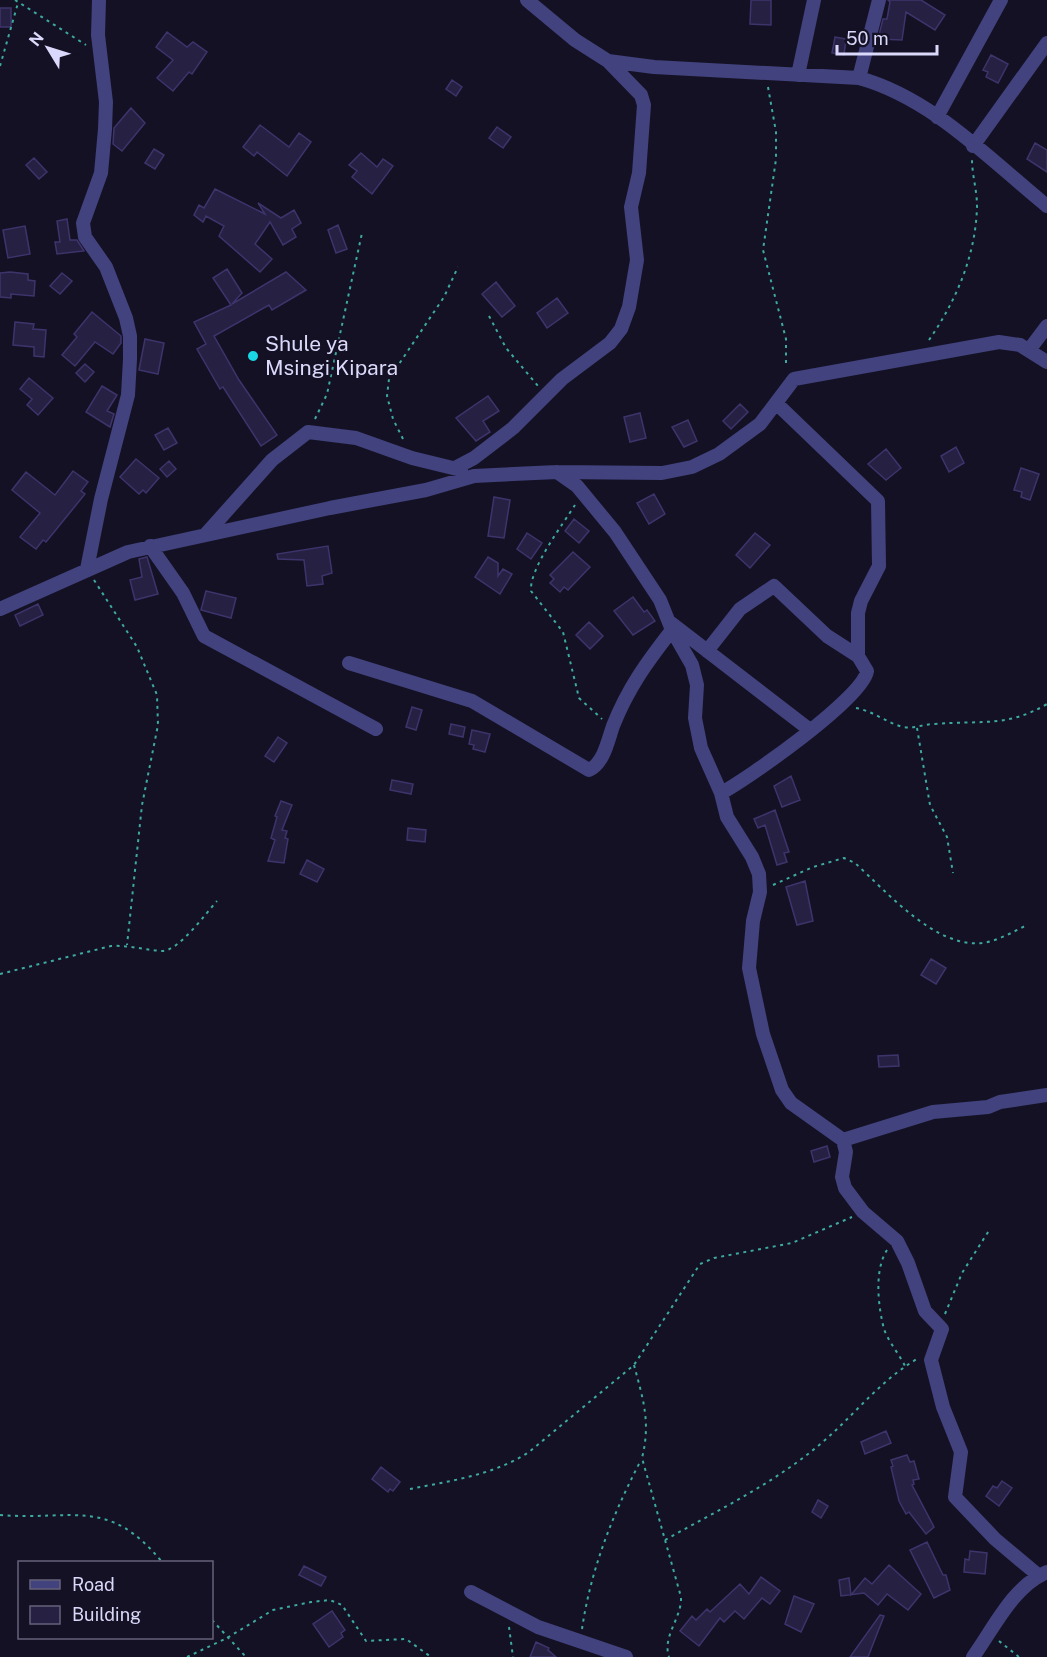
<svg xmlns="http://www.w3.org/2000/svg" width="1047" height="1657" font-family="'Public Sans',sans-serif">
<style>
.building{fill:#262043;stroke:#3e346c;stroke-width:1.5}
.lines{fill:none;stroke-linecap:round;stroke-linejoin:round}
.path{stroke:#3daaa0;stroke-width:2;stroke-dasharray:3 4.5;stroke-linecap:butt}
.minor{stroke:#42427e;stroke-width:14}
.poi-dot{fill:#1ad7e5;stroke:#141124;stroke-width:2}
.labels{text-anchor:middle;stroke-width:4.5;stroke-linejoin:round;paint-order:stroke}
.poi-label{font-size:21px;fill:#dbd9fb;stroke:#141124;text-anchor:start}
</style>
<rect width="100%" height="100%" fill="#141124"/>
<!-- building -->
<path class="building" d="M751 0H771V25L750 24Z
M888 0H921L945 15 935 30 906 12 902 40 878 39 883 19H887L890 2Z
M0 8H11V27H0Z
M167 32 187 47 193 42 207 52 192 74 189 72 173 91 157 78 173 60 156 47Z
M835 37 846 39 844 55 832 53Z
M991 55 1008 64 998 83 986 77 988 72 983 70Z
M452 80 462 87 456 96 446 89Z
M131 108 145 123 122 151 113 144 114 128Z
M260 125 289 147 299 133 311 142 287 176 257 152 254 156 243 147Z
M497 127 511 137 503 148 489 138Z
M1035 143 1047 150V172L1027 159Z
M154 149 164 155 155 169 145 163Z
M361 153 377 167 383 159 393 166 372 194 352 177 357 171 349 165Z
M34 158 47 172 39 179 26 165Z
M215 189 265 214 258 203 281 218 294 210 301 223 292 229 296 237 283 245 270 222 255 244 272 259 260 272 219 236 224 226 206 216 203 222 194 215 199 205 204 208Z
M67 219 70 240H77L84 251 57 254 55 242H60L57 221Z
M338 225 347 249 336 253 328 230Z
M25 226 30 254 8 258 3 230Z
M227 269 242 293 232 304 286 272 306 290 272 310 269 305 214 336 239 380 277 435 261 446 223 387 220 389 197 349 206 344 194 322 231 305 213 278Z
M10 272 28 274V280L35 281 34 296 11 294V298L0 297V273Z
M62 273 72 281 60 294 50 286Z
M496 282 515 306 502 317 482 294Z
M557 298 568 313 547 328 537 313Z
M92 312 121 336V343L113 354 95 342 75 366 62 355 77 337 74 334Z
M15 322 34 324 33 329 46 330 44 357 34 356V347L13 345Z
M145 339 164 343 158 374 139 370Z
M85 364 94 372 85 382 76 373Z
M29 378 53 398 38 415 27 405 32 399 20 389Z
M102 386 117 395 107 411 114 414 110 427 86 412Z
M488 396 499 411 483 421 490 432 476 441 456 418Z
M740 404 748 412 731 429 723 421Z
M640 413 646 438 630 442 624 417Z
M688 420 697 441 684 447 672 427Z
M168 428 177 443 164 450 155 435Z
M956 447 964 463 949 472 941 456Z
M886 449 901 468 886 480 868 464Z
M136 459 159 478 146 493 143 490 139 494 120 477Z
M169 461 176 469 167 477 160 469Z
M1021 468 1039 474 1030 500 1021 497 1022 492 1014 490Z
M73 471 88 482 81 491 85 494 46 542 43 540 36 549 20 537 40 513 12 490 26 472 55 495Z
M654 494 665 514 649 524 637 503Z
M494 497 510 500 504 538 488 536Z
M574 519 589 531 579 543 565 531Z
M527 533 542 543 531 559 517 549Z
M755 533 770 545 750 568 736 555Z
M328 546 332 573 322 576 323 584 307 586 304 560 278 559 277 554Z
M573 552 590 567 568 590 564 587 560 592 550 583 554 579 550 575Z
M147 557 158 594 135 600 130 580 142 577 139 559Z
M488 557 498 563V576L503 569 512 574 500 594 475 577Z
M206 591 236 598 231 618 201 610Z
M633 597 644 612 647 610 655 621 633 635 614 611Z
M38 604 43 615 20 626 15 615Z
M589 622 603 636 590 649 576 635Z
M412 707 422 710 416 730 406 727Z
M451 724 465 727 463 737 449 734Z
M472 730 490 734 485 752 473 749 474 745 469 744Z
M278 737 287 743 274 762 265 756Z
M791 776 800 800 782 807 774 786Z
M392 780 413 784 411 794 390 790Z
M281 801 292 805 282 830 287 831 285 838 288 839 284 863 268 861 275 840 271 838 277 817 275 816Z
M775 810 789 852 784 853 787 862 777 865 765 825 758 828 754 819Z
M408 828 426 830 425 842 407 840Z
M307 860 324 869 317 882 300 874Z
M805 881 813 921 797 925 786 887Z
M931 959 946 968 936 984 921 975Z
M898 1055 899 1066 879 1067 878 1056Z
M827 1146 830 1157 814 1162 811 1151Z
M886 1431 891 1443 865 1454 861 1442Z
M907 1455 910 1462 914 1461 919 1479 913 1480 914 1484 912 1485 934 1527 926 1534 909 1512 906 1514 899 1501 891 1467 893 1466 891 1460Z
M381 1467 400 1482 393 1491 390 1489 388 1492 372 1479Z
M1002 1481 1012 1488 999 1506 986 1496 993 1486 997 1488Z
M818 1500 828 1506 821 1518 812 1512Z
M927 1542 943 1575H946L950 1590 934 1598 910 1550Z
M970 1551 987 1553 985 1574 964 1572 965 1559 969 1560Z
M889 1565 921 1594 908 1610 887 1594 878 1605 864 1593 841 1596 839 1580 849 1578 851 1595 865 1578 872 1584Z
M304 1566 326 1577 321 1586 299 1575Z
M761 1577 780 1591 770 1604 762 1598 744 1619 735 1611 724 1622 720 1618 699 1646 680 1631 692 1616 696 1620 707 1609 710 1612 740 1584 749 1594Z
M794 1596 814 1604 801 1632 785 1624Z
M332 1611 345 1630 341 1633 343 1637 329 1647 313 1624Z
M880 1615 884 1616 868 1657H850Z
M536 1642 549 1648 548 1650 556 1657H530Z"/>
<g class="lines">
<!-- path -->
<path class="path" d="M15 0 86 45
M0 66 18 3
M768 87 776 132V159L763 250 786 339V367
M489 316 506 348 538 386
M929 340C956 301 976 255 977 206 977 190 972 175 972 159
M315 419 327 394 362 233
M403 439 393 419 387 396 389 379 444 297 458 267
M575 505C563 524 529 569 531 591L563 632 579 698 602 719
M94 580 137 647 157 695 158 725 142 805 127 945
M856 708C873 711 887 723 903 727 915 729 923 724 935 724 978 720 1007 728 1047 704
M917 728 930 805 947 837 953 873
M773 885 813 867 844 858 855 863C887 892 935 948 982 943 997 941 1011 933 1025 926
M0 974 111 946C129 945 145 950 162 951 179 951 206 913 217 901
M887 1250C874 1270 878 1306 884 1329 888 1341 899 1354 905 1366
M945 1314 962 1273 990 1229
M634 1365C643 1399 651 1422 642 1458L681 1597C682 1618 662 1636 669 1657
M410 1489C450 1481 494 1475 529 1452L634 1365 700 1264 714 1258 792 1243 852 1217
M0 1515C73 1521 108 1496 162 1562
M665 1540C720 1509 777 1482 825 1440 856 1413 881 1380 917 1359
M212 1620 246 1657
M509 1627 513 1657
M582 1629C591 1568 613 1514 641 1460
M999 1641 1019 1657
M187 1657 227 1638 273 1610 311 1602 330 1600 342 1605 366 1641 406 1639 431 1657"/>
<!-- minor -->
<path class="minor" d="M527 0 575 40 608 61 654 67 859 78C932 98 989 159 1047 206
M798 75 814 0
M859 78 879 0
M937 117 1001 0
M973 146 1047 43
M1029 350 1047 326
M776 403 878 501 879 566 861 601 858 613V656
M455 468 474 458 513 428 562 379 610 343 621 329 629 307 637 260 631 207 639 173 644 105 641 95 608 61
M557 472 577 486 615 532 660 600 672 630 692 665 697 685 695 718 701 748 721 793 727 817 752 857 759 874 760 892 753 921 749 968 763 1034 782 1090 791 1103 843 1140 846 1152 842 1177 845 1188 863 1212 897 1241 908 1263 925 1311 942 1329 931 1360 943 1407 961 1452 955 1497 995 1539 1038 1575
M206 534 272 460 308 432 356 438 412 458 461 470
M150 546 183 593 204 636 376 729
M87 569 101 499 128 395 130 359V336L126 318 106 267 85 237 83 223 101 173 105 129 106 102 98 35 99 0
M0 609 128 552 330 508 426 490 474 476 557 472 662 473 692 467 719 454 760 424 794 379 999 342 1020 345 1047 362
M671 623 810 730
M707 651 740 609 774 586 827 636 858 656 867 671C863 698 749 778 721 793
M349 663 472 701 589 770C604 763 608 740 613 726 628 688 647 662 672 630
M843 1140 933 1112 988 1107 1000 1102 1047 1095
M471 1592 538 1627 626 1657
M973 1657C994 1628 1013 1586 1047 1572"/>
</g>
<!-- markers -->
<circle class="poi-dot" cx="253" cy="356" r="6"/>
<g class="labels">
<!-- poi labels -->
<g class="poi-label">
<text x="265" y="351">Shule ya<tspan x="265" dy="24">Msingi Kipara</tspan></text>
</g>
</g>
<!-- legend -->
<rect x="18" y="1561" width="195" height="78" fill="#141124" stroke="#64617a" stroke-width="1.5"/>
<rect x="30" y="1580" width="30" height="9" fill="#42427e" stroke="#64617a" stroke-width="1.5"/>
<text x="72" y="1591" font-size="18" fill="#dbd9fb">Road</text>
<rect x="30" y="1606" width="30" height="18" fill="#262043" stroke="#64617a" stroke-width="1.5"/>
<text x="72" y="1621" font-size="18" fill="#dbd9fb">Building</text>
<!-- north arrow -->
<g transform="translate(48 48) rotate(308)" stroke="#141124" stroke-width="4.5" paint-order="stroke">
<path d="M0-4.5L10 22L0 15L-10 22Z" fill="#dbd9fb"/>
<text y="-9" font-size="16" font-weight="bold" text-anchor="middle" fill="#dbd9fb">N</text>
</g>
<!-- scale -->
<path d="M837 45v9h100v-9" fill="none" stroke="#dbd9fb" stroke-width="3"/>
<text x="846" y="45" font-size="18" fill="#dbd9fb" stroke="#141124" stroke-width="4.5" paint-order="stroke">50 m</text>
</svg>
